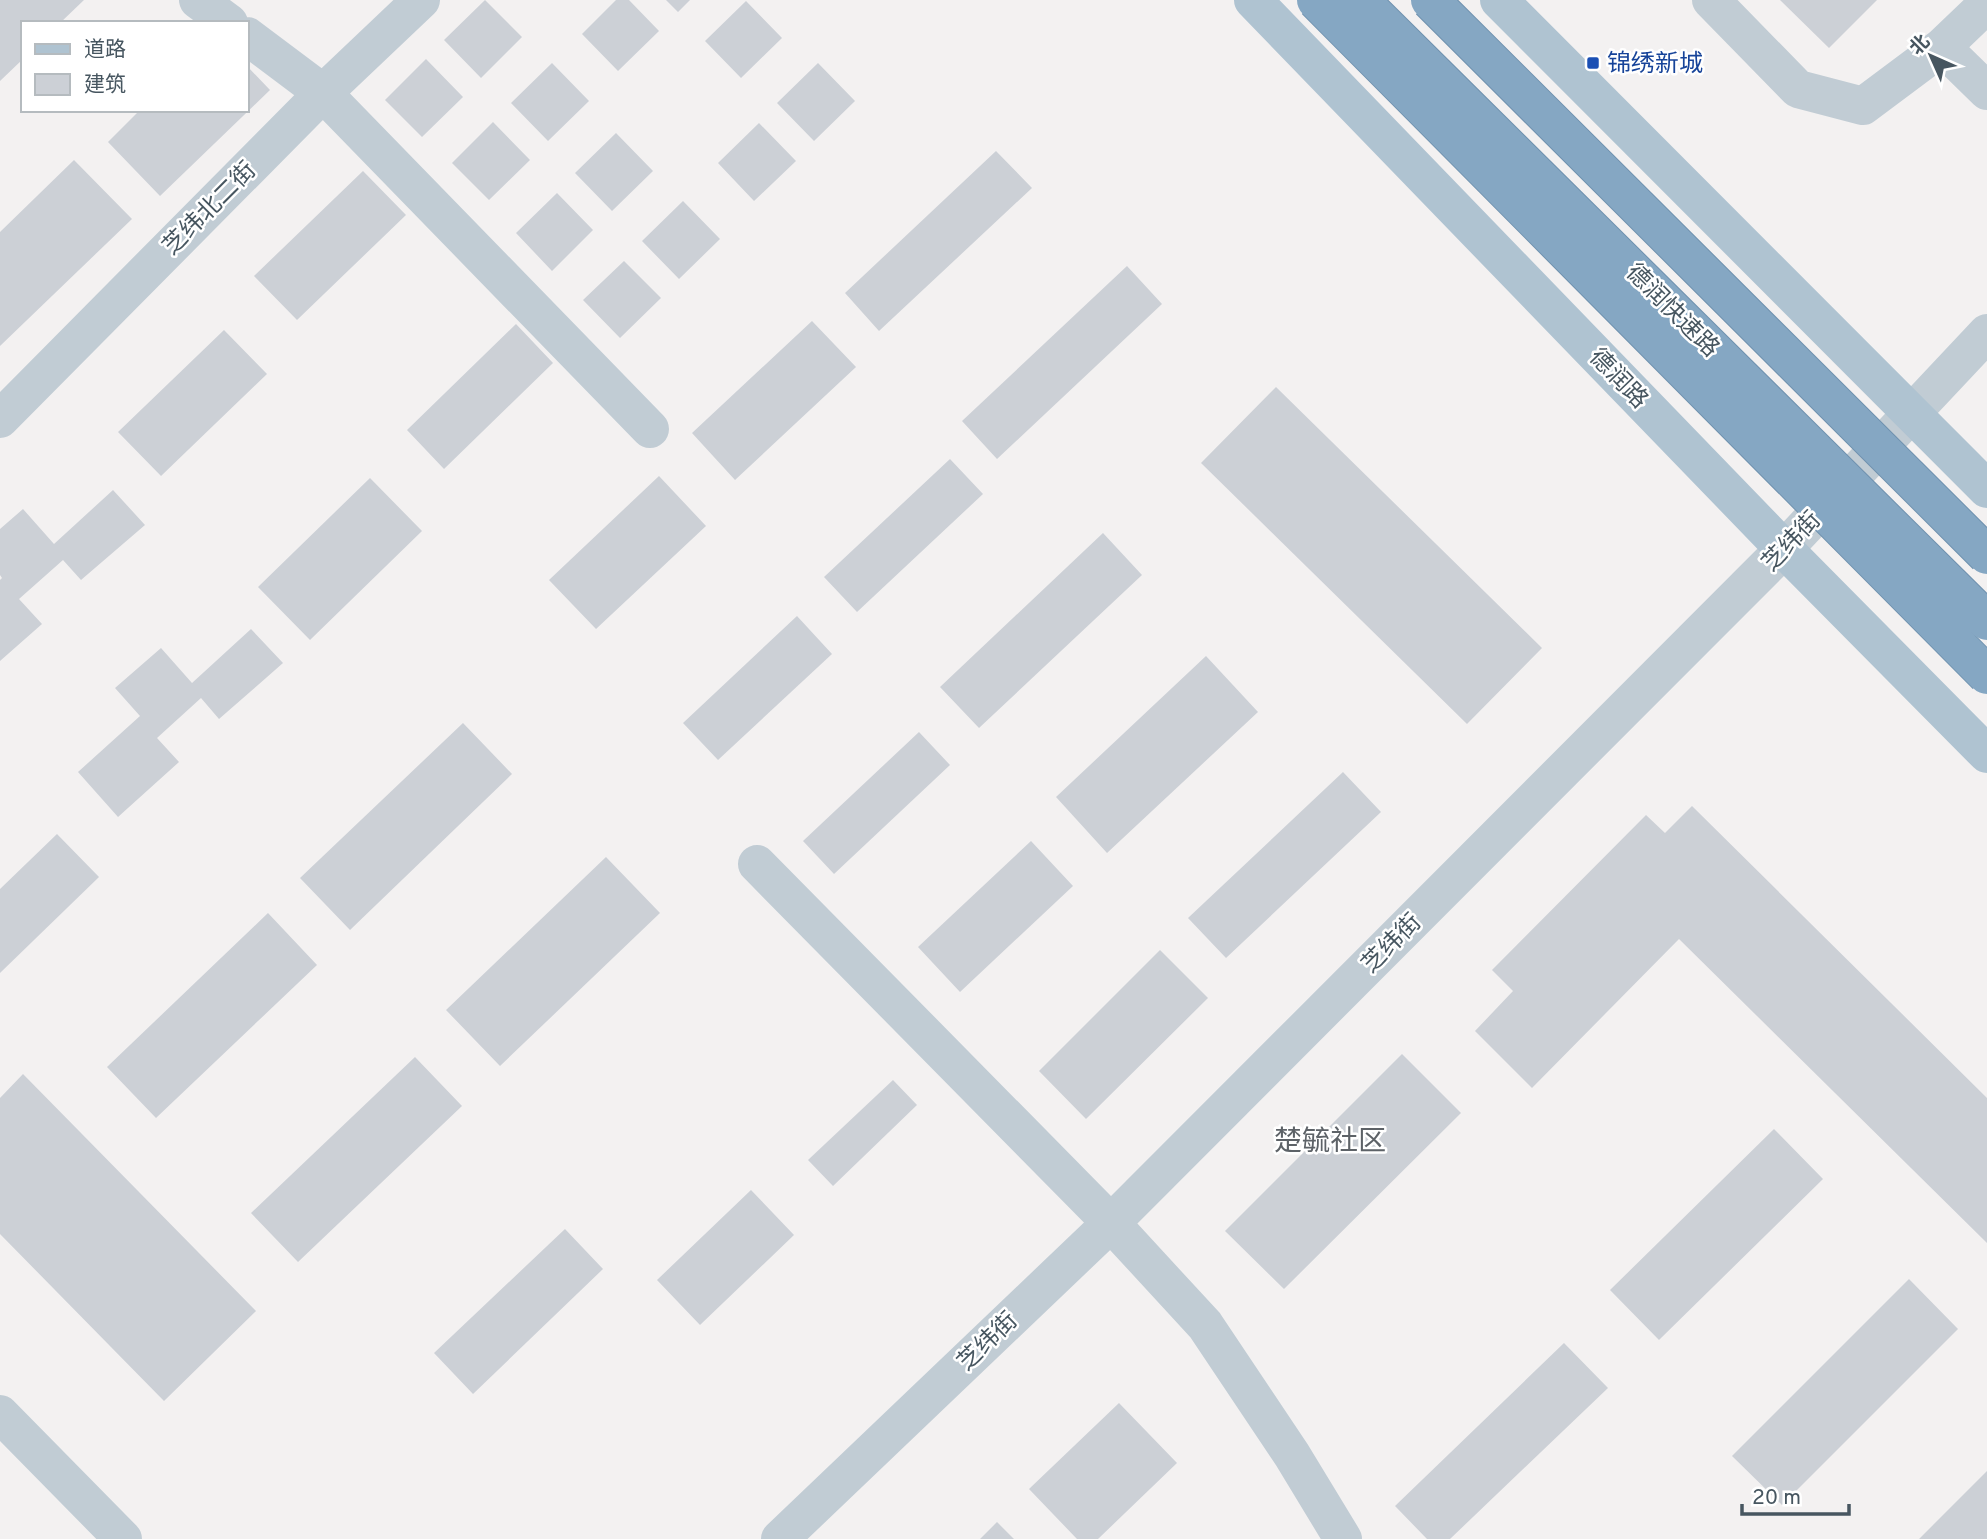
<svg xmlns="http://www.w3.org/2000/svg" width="1987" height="1539" font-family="Overpass,'Noto Sans SC',sans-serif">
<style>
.building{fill:#ccd0d6}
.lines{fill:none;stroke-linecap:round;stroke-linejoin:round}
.minor{stroke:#c1ccd4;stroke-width:38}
.major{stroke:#afc3d1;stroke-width:38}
.highway-bridge-casing{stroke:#7092af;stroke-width:40;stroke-linecap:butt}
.highway-bridge{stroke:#85a7c3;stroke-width:38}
.transit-dot{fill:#1a4fb4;stroke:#fff;stroke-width:2.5}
.labels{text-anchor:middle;stroke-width:5;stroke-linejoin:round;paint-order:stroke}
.transit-label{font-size:24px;fill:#164399;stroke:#fff;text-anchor:start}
.street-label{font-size:24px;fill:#475660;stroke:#fff}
.quarter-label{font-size:28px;fill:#5d6267;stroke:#fff}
</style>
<rect width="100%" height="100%" fill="#f3f1f1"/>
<!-- building -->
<path class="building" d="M0 0H84L60 23H23V59L0 81Z
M485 0 522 37 481 78 444 40Z
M616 0H629L659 31 618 71 582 34Z
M666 0H690L678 12Z
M1780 0H1877L1829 48Z
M746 1 782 38 741 78 705 41Z
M426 59 463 97 422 137 385 100Z
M552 63 589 101 548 141 511 103Z
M818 63 855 101 814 141 777 103Z
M247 66 270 90 160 196 108 142 140 110H247Z
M493 122 530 160 489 200 452 163Z
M759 123 796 161 754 201 718 163Z
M616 133 653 171 612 211 575 173Z
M996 151 1032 188 879 331 845 293Z
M74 160 132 219 0 346V232Z
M363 171 406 215 297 320 254 276Z
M557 193 593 230 552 271 516 233Z
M683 201 720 239 679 279 642 241Z
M624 261 661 298 620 338 583 300Z
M1127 266 1162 304 997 459 962 421Z
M812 321 856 367 735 480 692 433Z
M516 324 553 363 444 469 407 430Z
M224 330 267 374 161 476 118 432Z
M1276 387 1542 648 1467 724 1201 463Z
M950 459 983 494 857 612 824 577Z
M659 476 706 526 596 629 549 580Z
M370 478 422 531 310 640 258 587Z
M113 490 145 525 81 580 63 560 19 599 42 624 0 661V580L2 578 0 575V529L23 509 54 544Z
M1103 533 1142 575 979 728 940 687Z
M797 616 832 654 718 760 683 723Z
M251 629 283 663 219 719 201 698 157 738 179 762 118 817 78 772 140 716 115 688 161 648 192 683Z
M1206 656 1258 712 1107 853 1056 797Z
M463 723 512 774 350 930 300 878Z
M919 732 950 765 834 874 803 841Z
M1343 772 1381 812 1226 958 1188 918Z
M1692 806 1987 1098V1243L1679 939 1532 1088 1475 1031 1513 991 1492 970 1646 815 1665 833Z
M57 834 99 877 0 973V889Z
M1031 841 1073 886 960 992 918 947Z
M606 857 660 913 500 1066 446 1010Z
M268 913 317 965 156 1118 107 1067Z
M1160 950 1208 998 1086 1119 1039 1071Z
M1402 1054 1461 1113 1284 1289 1225 1231Z
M415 1057 462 1106 298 1262 251 1213Z
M23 1074 256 1311 164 1401 0 1234V1098Z
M893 1080 917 1105 833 1186 808 1160Z
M1774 1129 1823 1179 1659 1340 1610 1290Z
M751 1190 794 1235 700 1325 657 1280Z
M565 1229 603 1269 473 1394 434 1353Z
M1909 1279 1958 1329 1782 1505 1732 1456Z
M1564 1343 1608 1388 1450 1539H1427L1395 1506Z
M1119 1403 1177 1463 1098 1539H1077L1029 1489Z
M1987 1471V1539H1919Z
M997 1522 1014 1539H980Z"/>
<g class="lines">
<!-- minor -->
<path class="minor" d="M198 0 229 23
M1711 0 1798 89 1863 106 1942 47 1987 4
M247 36 323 93 650 429
M1942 47 1987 91
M0 419 323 93 421 0
M757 864 1111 1223 1205 1325 1292 1455 1343 1539
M0 1414 123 1539
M780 1539 1111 1223 1784 549 1987 333"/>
<!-- major -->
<path class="major" d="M1253 0 1784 549 1987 754
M1499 0 1987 489"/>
<defs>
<path id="highway-bridge" d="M1316 0 1987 675
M1360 0 1987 621
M1430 0 1987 555"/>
</defs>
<!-- highway-bridge casing -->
<use href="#highway-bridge" class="highway-bridge-casing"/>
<!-- highway-bridge -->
<use href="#highway-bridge" class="highway-bridge"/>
</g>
<!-- markers -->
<rect class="transit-dot" x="1586" y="56" width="14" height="14" rx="3.5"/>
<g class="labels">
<!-- transit labels -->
<g class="transit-label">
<text x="1607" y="71">锦绣新城</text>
</g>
<!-- street labels -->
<g class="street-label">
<text transform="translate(209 208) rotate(-45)" y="8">芝纬北二街</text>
<text transform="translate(1673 310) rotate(45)" y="8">德润快速路</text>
<text transform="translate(1619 378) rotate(46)" y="8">德润路</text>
<text transform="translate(1791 541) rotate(-46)" y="8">芝纬街</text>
<text transform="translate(1391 943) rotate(-45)" y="8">芝纬街</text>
<text transform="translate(987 1341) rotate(-44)" y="8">芝纬街</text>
</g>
<!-- quarter labels -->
<g class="quarter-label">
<text x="1330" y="1150">楚毓社区</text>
</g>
</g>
<!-- legend -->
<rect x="21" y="21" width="228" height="91" fill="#ffffff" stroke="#b5bbbf" stroke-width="2"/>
<rect x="35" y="44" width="35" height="10" fill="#afc3d1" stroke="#b5bbbf" stroke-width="2"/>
<text x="84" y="56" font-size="21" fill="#475660">道路</text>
<rect x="35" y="74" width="35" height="21" fill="#ccd0d6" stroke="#b5bbbf" stroke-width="2"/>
<text x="84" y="91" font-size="21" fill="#475660">建筑</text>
<!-- north arrow -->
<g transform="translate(1931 56) rotate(315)" stroke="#ffffff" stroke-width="5" paint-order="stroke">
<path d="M0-5L12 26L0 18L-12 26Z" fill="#475660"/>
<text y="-10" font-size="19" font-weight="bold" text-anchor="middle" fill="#475660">北</text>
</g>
<!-- scale -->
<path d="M1742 1504v10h107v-10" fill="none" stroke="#475660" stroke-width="3.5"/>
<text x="1752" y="1504" font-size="21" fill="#475660" stroke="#ffffff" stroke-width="5" paint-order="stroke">20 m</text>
</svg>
